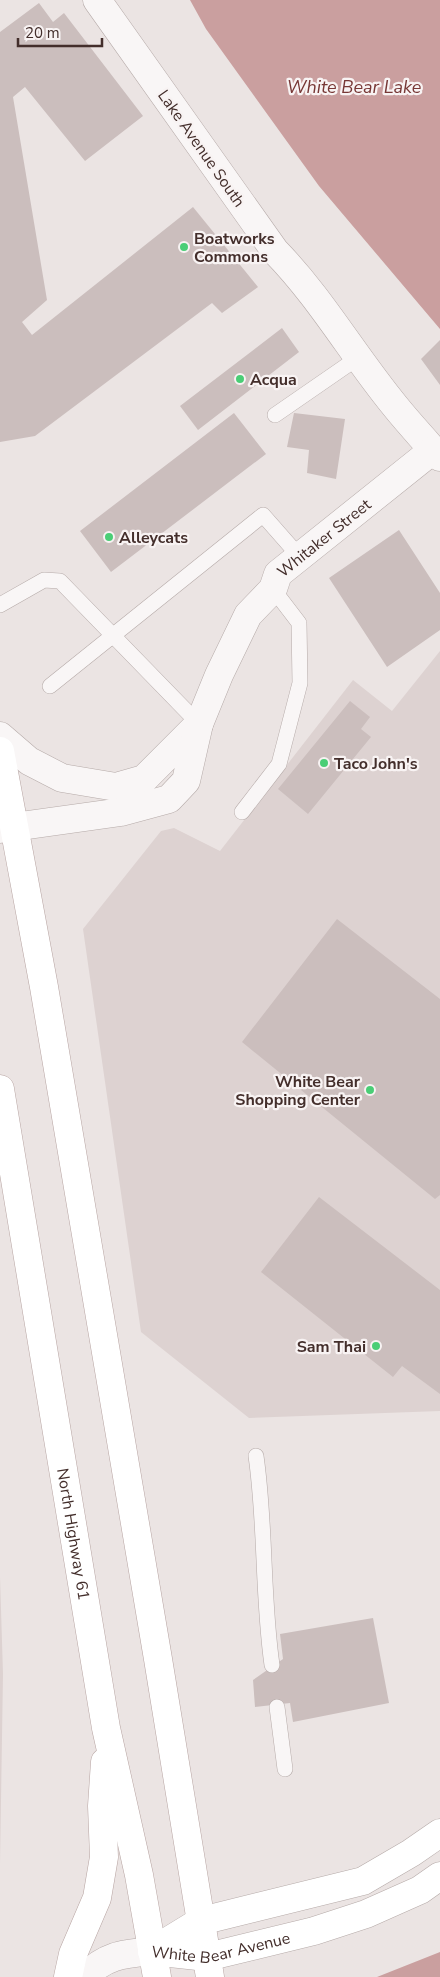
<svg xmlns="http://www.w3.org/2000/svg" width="440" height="1977" font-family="'Nunito Sans',sans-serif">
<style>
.built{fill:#ddd2d1}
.water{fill:#ca9f9f}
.building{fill:#cbbebd}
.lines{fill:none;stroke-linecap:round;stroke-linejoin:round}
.service-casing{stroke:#b5aaa8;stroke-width:16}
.minor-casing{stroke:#b5aaa8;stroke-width:29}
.tertiary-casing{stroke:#b5aaa8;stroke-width:29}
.secondary-casing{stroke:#b5aaa8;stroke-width:29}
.primary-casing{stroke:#b7a4a2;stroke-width:29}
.service{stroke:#f9f6f6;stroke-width:15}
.minor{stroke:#f9f6f6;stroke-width:28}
.tertiary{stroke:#f9f6f6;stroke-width:28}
.secondary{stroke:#fff;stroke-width:28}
.primary{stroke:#fff;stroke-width:28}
.poi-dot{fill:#4ace76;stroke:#f8f3f3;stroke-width:2}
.labels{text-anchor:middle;stroke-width:4.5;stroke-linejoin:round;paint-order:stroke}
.street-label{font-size:16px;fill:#432e2b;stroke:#f8f3f3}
.poi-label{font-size:16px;font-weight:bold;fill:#432e2b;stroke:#f8f3f3;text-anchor:start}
.water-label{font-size:18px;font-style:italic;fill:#773735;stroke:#f8f3f3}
</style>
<rect width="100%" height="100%" fill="#ebe4e3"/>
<!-- built -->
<path class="built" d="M440 651V1411L249 1418 141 1332 83 929 161 831 174 828 220 851 353 680 392 711Z
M0 1577 3 1674 0 1864Z"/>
<!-- water -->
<path class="water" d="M190 0H440V329L319 186 206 29Z
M440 1952V1977H377Z"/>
<!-- building -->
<path class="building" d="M39 3 53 22 64 13 143 116 85 161 25 87 13 97 47 300 22 322 32 335 193 207 258 287 222 313 212 303 35 436 0 442V32Z
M282 328 299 352 198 430 180 406Z
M440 340V385L421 359Z
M234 413 266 454 111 572 80 531Z
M294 413 345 419 336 479 307 473 309 450 287 447Z
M399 530 440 593V630L387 667 329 578Z
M350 701 370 717 361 729 371 737 308 814 278 789Z
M337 919 440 999V1195L435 1199 242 1042Z
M319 1197 440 1290V1394L402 1366 393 1377 261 1272Z
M373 1618 389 1703 293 1722 290 1703 255 1707 253 1680 283 1659 280 1634Z"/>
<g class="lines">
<defs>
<path id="service" d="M275 415 359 357
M0 605 44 580 60 581 199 724
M50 686 263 515 299 556
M242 812 279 764 300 683 299 623 273 589
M256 1456C266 1525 262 1595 272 1665
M277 1707 285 1769"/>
<g id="minor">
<path d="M0 736 29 761 62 778 116 787 144 779 199 724"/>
<path id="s1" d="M0 829 121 812 169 799 186 781 199 724 219 675 248 615 273 589 278 574 433 450C420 435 407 421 395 406 353 355 321 298 275 251L97 0"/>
</g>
<path id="tertiary" d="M433 450 440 457
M84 1977C106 1955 122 1954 152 1951"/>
<g id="secondary">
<path d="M152 1951 201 1921 363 1881 411 1853 440 1833"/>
<path id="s2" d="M152 1951 207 1957 314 1931 366 1914 420 1890 440 1876"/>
</g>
<g id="primary">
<path d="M0 751 44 987 158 1659 210 1977"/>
<path id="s3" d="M0 1089 106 1728 139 1875 157 1977"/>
<path d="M68 1977 73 1954 97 1898 104 1857 102 1806 105 1762"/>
</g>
</defs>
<!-- service casing -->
<use href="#service" class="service-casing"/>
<!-- minor casing -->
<use href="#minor" class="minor-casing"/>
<!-- tertiary casing -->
<use href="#tertiary" class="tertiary-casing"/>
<!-- secondary casing -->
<use href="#secondary" class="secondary-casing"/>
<!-- primary casing -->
<use href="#primary" class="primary-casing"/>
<!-- service -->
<use href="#service" class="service"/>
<!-- minor -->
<use href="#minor" class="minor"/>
<!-- tertiary -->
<use href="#tertiary" class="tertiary"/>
<!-- secondary -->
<use href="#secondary" class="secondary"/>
<!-- primary -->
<use href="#primary" class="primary"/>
</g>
<!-- markers -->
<g class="poi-dot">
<circle cx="184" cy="247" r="5"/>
<circle cx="240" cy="379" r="5"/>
<circle cx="109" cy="537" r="5"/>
<circle cx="324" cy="763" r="5"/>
<circle cx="370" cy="1090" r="5"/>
<circle cx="376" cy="1346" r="5"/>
</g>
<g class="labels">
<!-- street labels -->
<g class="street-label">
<text transform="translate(202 148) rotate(55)" y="6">Lake Avenue South</text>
<text dy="6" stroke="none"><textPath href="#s1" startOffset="485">Whitaker Street</textPath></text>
<text dy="6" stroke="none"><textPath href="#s3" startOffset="451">North Highway 61</textPath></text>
<text dy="6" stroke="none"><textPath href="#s2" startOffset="70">White Bear Avenue</textPath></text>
</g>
<!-- poi labels -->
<g class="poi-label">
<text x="194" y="244">Boatworks<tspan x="194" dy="18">Commons</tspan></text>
<text x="250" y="385">Acqua</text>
<text x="119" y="543">Alleycats</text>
<text x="334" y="769">Taco John's</text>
<text x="360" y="1087" text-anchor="end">White Bear<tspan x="360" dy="18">Shopping Center</tspan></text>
<text x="366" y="1352" text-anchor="end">Sam Thai</text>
</g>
<!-- water labels -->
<g class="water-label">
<text x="354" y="93">White Bear Lake</text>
</g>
</g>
<!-- scale -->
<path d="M18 38v8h84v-8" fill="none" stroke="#432e2b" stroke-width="2.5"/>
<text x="25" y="38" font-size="15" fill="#432e2b" stroke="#f8f3f3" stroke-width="4" paint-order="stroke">20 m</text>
</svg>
